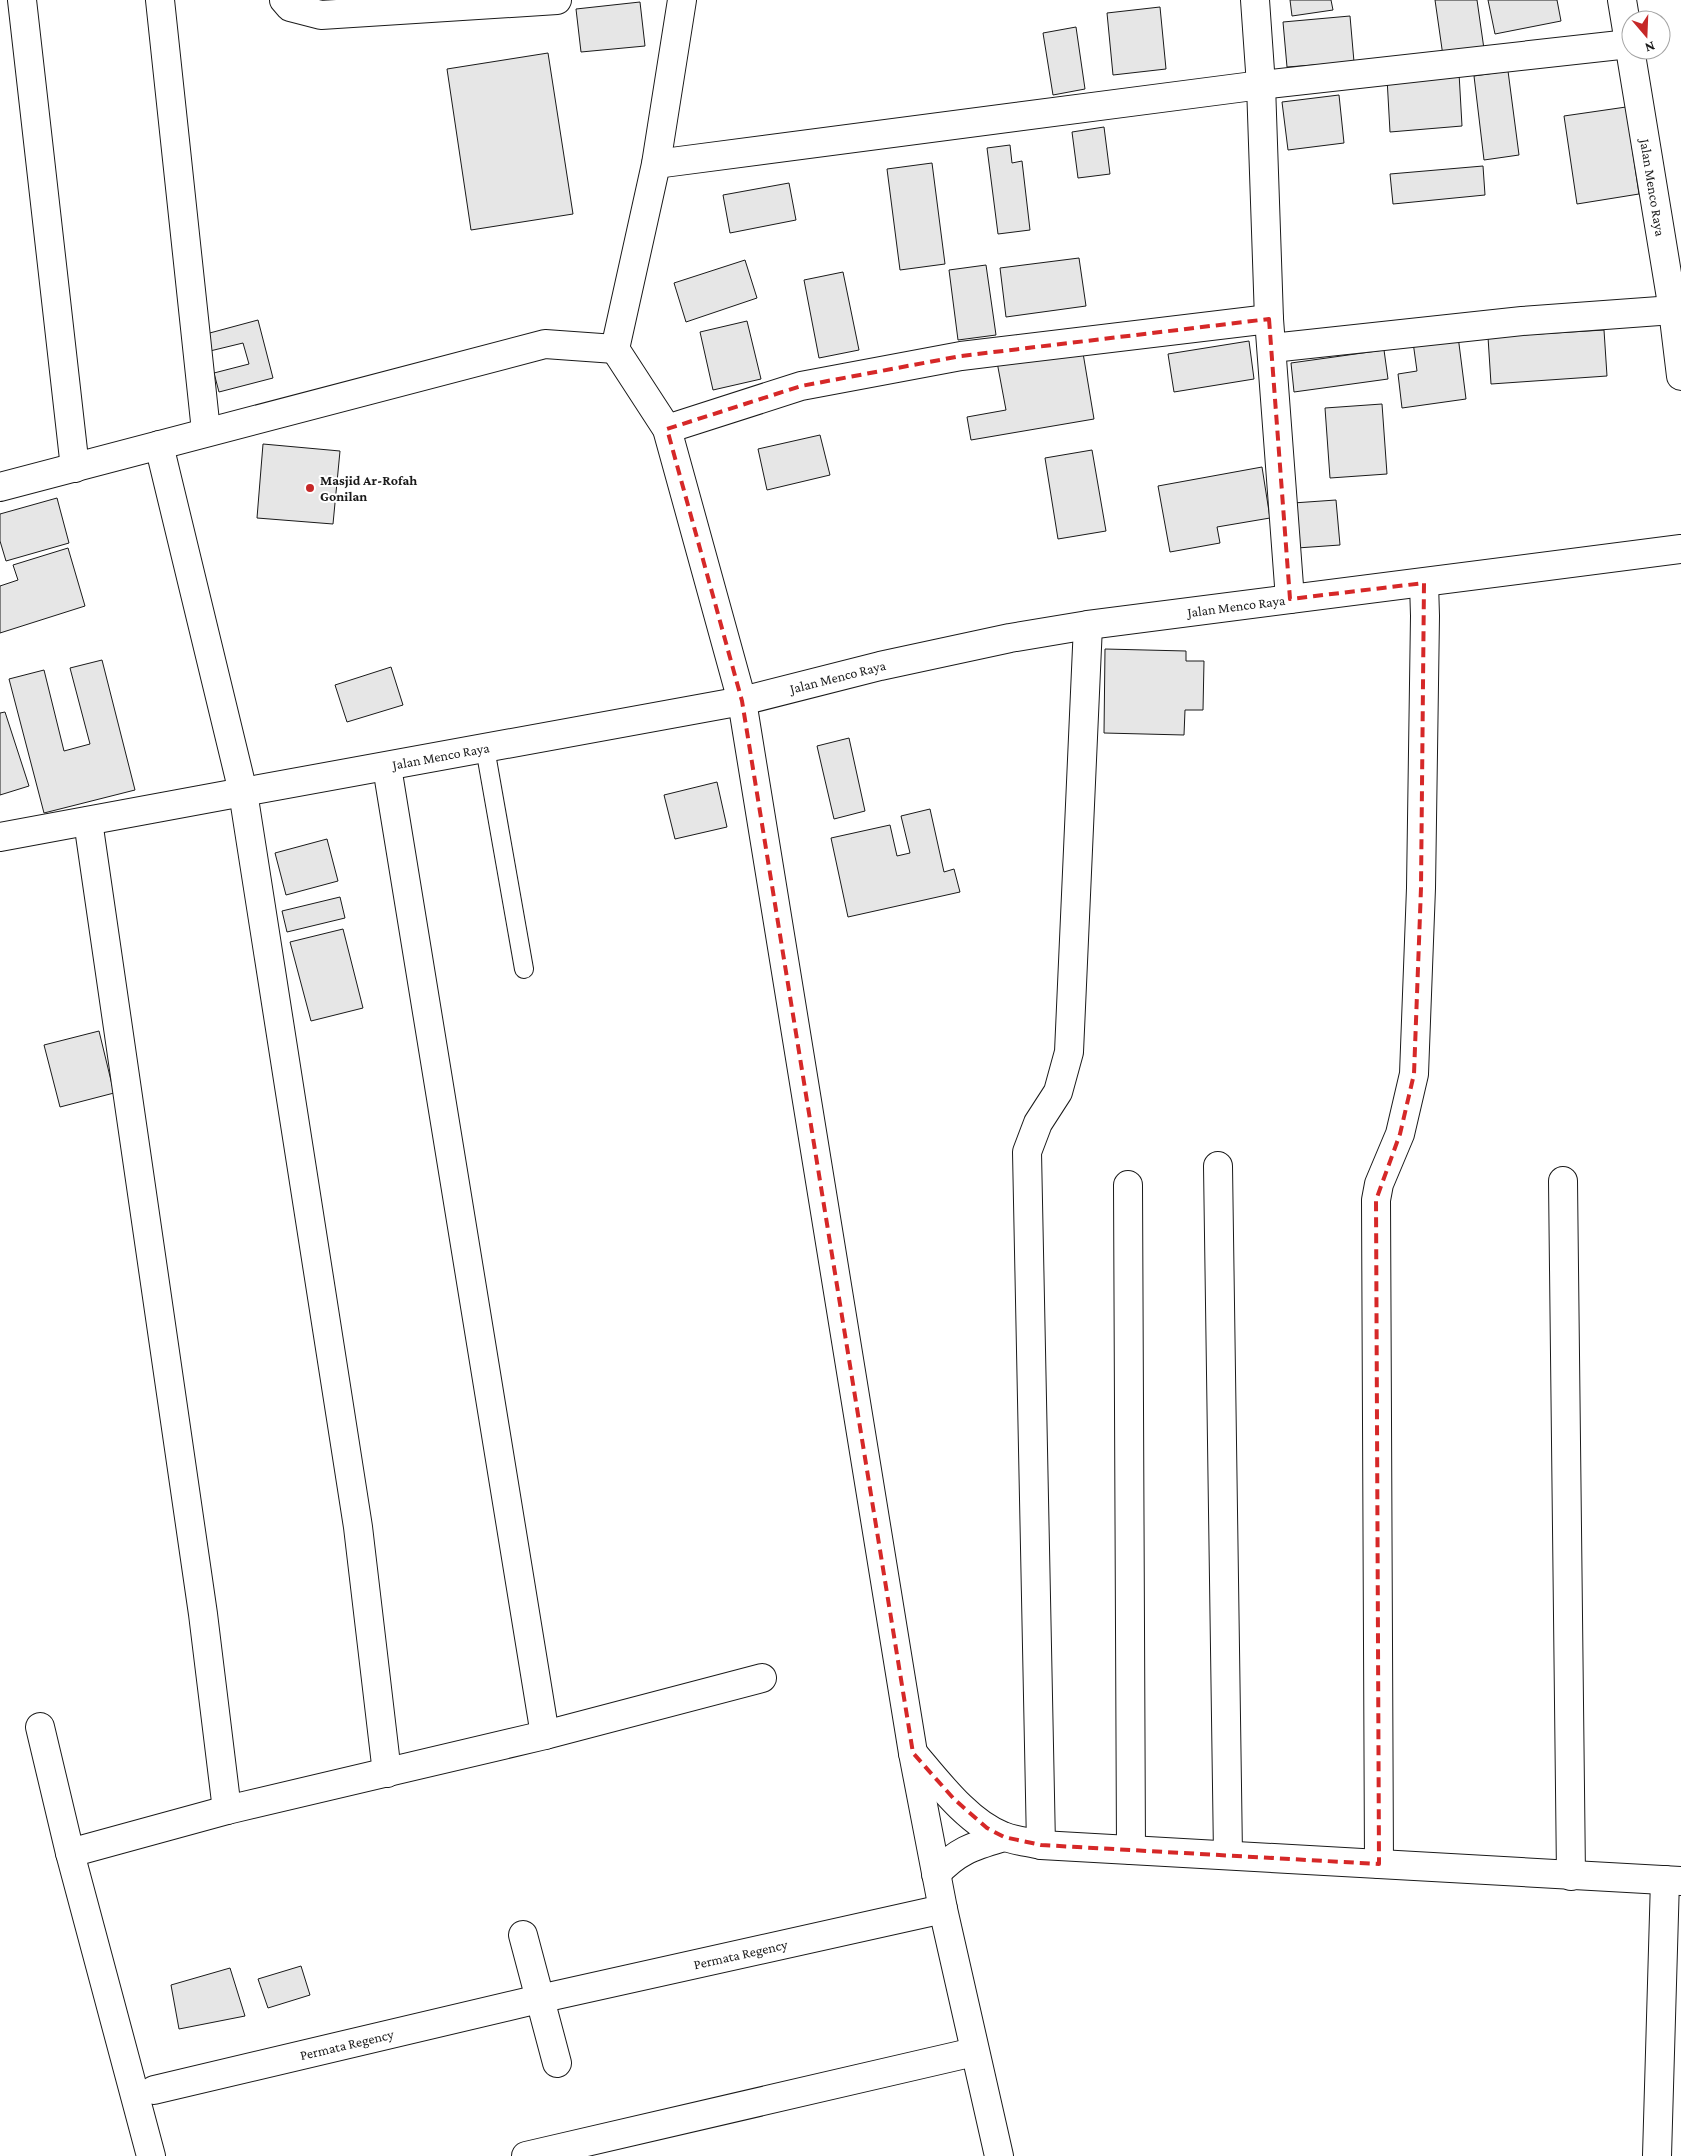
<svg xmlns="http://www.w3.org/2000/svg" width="1681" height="2156" font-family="'Crimson Pro',serif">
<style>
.building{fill:#e6e6e6;stroke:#1a1a1a}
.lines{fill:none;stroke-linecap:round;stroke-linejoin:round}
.service-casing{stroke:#1a1a1a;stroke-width:20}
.minor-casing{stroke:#1a1a1a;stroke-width:30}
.tertiary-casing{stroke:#1a1a1a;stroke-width:30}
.secondary-casing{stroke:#1a1a1a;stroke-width:30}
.service{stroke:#fff;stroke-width:18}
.minor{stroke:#fff;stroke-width:28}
.tertiary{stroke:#fff;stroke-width:28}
.secondary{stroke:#fff;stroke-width:28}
.marked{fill:none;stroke:#d62828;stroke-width:4;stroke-dasharray:10 6;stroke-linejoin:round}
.poi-dot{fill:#c62828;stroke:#fff;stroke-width:2}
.labels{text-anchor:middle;stroke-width:4;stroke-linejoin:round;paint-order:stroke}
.street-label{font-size:14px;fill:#1a1a1a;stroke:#fff}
.poi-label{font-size:14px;font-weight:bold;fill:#1a1a1a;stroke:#fff;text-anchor:start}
</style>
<rect width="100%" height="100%" fill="#fff"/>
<!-- building -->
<path class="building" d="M1290 0H1331L1333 10 1292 16Z
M1435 0H1477L1484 49 1443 56Z
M1488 0H1557L1561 21 1495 34Z
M640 2 645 46 581 52 576 9Z
M1160 7 1166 69 1113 75 1107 13Z
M1350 16 1354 62 1287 67 1283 22Z
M1076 27 1085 89 1053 95 1043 33Z
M548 53 573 214 471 230 447 69Z
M1508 71 1519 155 1484 160 1474 76Z
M1459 73 1462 126 1390 132 1387 78Z
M1339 95 1344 143 1288 150 1282 102Z
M1626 107 1639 194 1577 204 1564 116Z
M1104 127 1110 174 1078 178 1072 132Z
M1010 145 1012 163 1022 161 1030 230 998 234 987 148Z
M932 163 945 264 900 270 887 169Z
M1483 166 1485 195 1393 204 1390 174Z
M789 183 796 220 730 233 723 195Z
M1079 258 1086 306 1006 317 1000 268Z
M745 260 757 298 686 322 674 283Z
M986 265 996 335 958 340 949 270Z
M843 272 859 350 819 358 804 280Z
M258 320 273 378 219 392 214 373 249 364 243 343 210 351 206 334Z
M747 321 761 379 713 390 700 332Z
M1604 330 1607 376 1491 384 1488 337Z
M1458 336 1466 399 1402 408 1398 374 1417 371 1413 342Z
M1249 341 1254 379 1174 392 1168 354Z
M1082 347 1094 419 971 440 967 417 1006 410 997 362Z
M1384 350 1388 379 1294 392 1291 363Z
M1382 404 1387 474 1330 478 1325 408Z
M820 435 830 475 767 490 758 449Z
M263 444 340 451 333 524 257 518Z
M1092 450 1106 531 1058 539 1045 458Z
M1262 467 1270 518 1217 527 1220 543 1170 552 1158 486Z
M57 498 69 543 6 561 0 541V514Z
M1336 500 1340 545 1297 548 1293 503Z
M68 548 85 606 0 633V586L18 580 13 565Z
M1105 649 1186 651V661H1204L1203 710H1185L1184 735 1104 733Z
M102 660 135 790 44 813 9 679 44 670 64 751 90 744 70 668Z
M391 667 403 705 347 722 335 685Z
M5 712 29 786 0 795V713Z
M849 738 865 811 834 819 817 746Z
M717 782 727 827 675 839 664 795Z
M930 809 944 872 954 869 960 892 848 917 831 838 890 825 897 856 910 853 901 816Z
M327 839 338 881 286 895 275 853Z
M340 897 345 918 287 932 282 911Z
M343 929 363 1008 311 1021 290 942Z
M99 1031 114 1093 60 1107 44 1045Z
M301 1966 310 1995 268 2008 258 1979Z
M230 1968 245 2016 179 2029 171 1985Z"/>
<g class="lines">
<defs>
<path id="service" d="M485 748 524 969"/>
<g id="minor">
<path d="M22 0 75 468"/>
<path d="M160 0 206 431"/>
<path d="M284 0 290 7 321 15 557 0"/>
<path d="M682 0 656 164 615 349 667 429 742 701 913 1753 943 1909 999 2156"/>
<path d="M1255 0 1261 85 1269 319 1290 599"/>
<path d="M656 164 1261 85 1629 44"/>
<path d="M1272 348 1522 321 1673 310"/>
<path d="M667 429 801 386 961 356 1269 319"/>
<path d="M159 445 243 792 358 1527 387 1773"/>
<path d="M0 487 545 344 615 349"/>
<path d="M387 767 545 1735"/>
<path d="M88 821 203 1614 227 1810"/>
<path d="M1218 1166 1228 1855"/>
<path d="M1563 1181 1571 1876"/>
<path d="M1128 1185 1131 1850"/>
<path d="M40 1727 70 1853 151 2156"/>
<path d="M913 1753C937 1781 968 1823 1003 1836 1015 1841 1029 1842 1041 1845L1681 1881"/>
<path d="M1041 1845 1027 1152 1038 1123 1058 1092 1069 1052 1088 625"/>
<path d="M70 1853 227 1810 545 1735 762 1678"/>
<path d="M1379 1864 1376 1200 1379 1184 1400 1134 1414 1074 1421 888 1425 616 1424 583"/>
<path d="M936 1874C958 1850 974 1846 1004 1837"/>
<path d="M523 1935 557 2063"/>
<path id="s1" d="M154 2090 539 1999 943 1909"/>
<path d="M526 2156 974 2052"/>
<path d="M1657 2156 1665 1880"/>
</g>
<g id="tertiary">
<path id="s2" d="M1622 0 1673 310 1681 376"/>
<path id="s3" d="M243 792 742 701 880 666 1010 638 1088 625 1681 549"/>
</g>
<path id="secondary" d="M0 837 243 792"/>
</defs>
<!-- service casing -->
<use href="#service" class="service-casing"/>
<!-- minor casing -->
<use href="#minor" class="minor-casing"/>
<!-- tertiary casing -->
<use href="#tertiary" class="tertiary-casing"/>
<!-- secondary casing -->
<use href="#secondary" class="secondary-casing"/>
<!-- service -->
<use href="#service" class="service"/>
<!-- minor -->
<use href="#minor" class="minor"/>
<!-- tertiary -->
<use href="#tertiary" class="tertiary"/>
<!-- secondary -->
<use href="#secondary" class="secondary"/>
</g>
<!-- marked area -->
<path class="marked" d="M1269 319 1290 599 1424 583 1421 888 1414 1074 1400 1134 1376 1200 1379 1864 1041 1845 1004 1837 987 1828 954 1799 913 1753 742 701 667 429 801 386 961 356Z"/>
<!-- markers -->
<circle class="poi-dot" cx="310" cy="488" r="5"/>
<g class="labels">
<!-- street labels -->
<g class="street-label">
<text dy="5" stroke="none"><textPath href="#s2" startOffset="190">Jalan Menco Raya</textPath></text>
<text dy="5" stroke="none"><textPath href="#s3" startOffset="1011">Jalan Menco Raya</textPath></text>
<text dy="5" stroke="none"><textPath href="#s3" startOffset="606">Jalan Menco Raya</textPath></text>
<text dy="5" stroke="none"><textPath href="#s3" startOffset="201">Jalan Menco Raya</textPath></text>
<text dy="5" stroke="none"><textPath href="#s1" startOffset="602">Permata Regency</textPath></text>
<text dy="5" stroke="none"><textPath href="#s1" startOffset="198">Permata Regency</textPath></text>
</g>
<!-- poi labels -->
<g class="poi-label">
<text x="320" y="485">Masjid Ar-Rofah<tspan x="320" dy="16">Gonilan</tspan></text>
</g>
</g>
<!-- north arrow -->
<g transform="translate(1646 35) rotate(161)"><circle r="24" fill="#ffffff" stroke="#a3a3a3"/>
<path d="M0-4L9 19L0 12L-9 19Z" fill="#c62828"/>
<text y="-8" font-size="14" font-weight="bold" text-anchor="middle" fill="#1a1a1a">N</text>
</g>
</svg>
